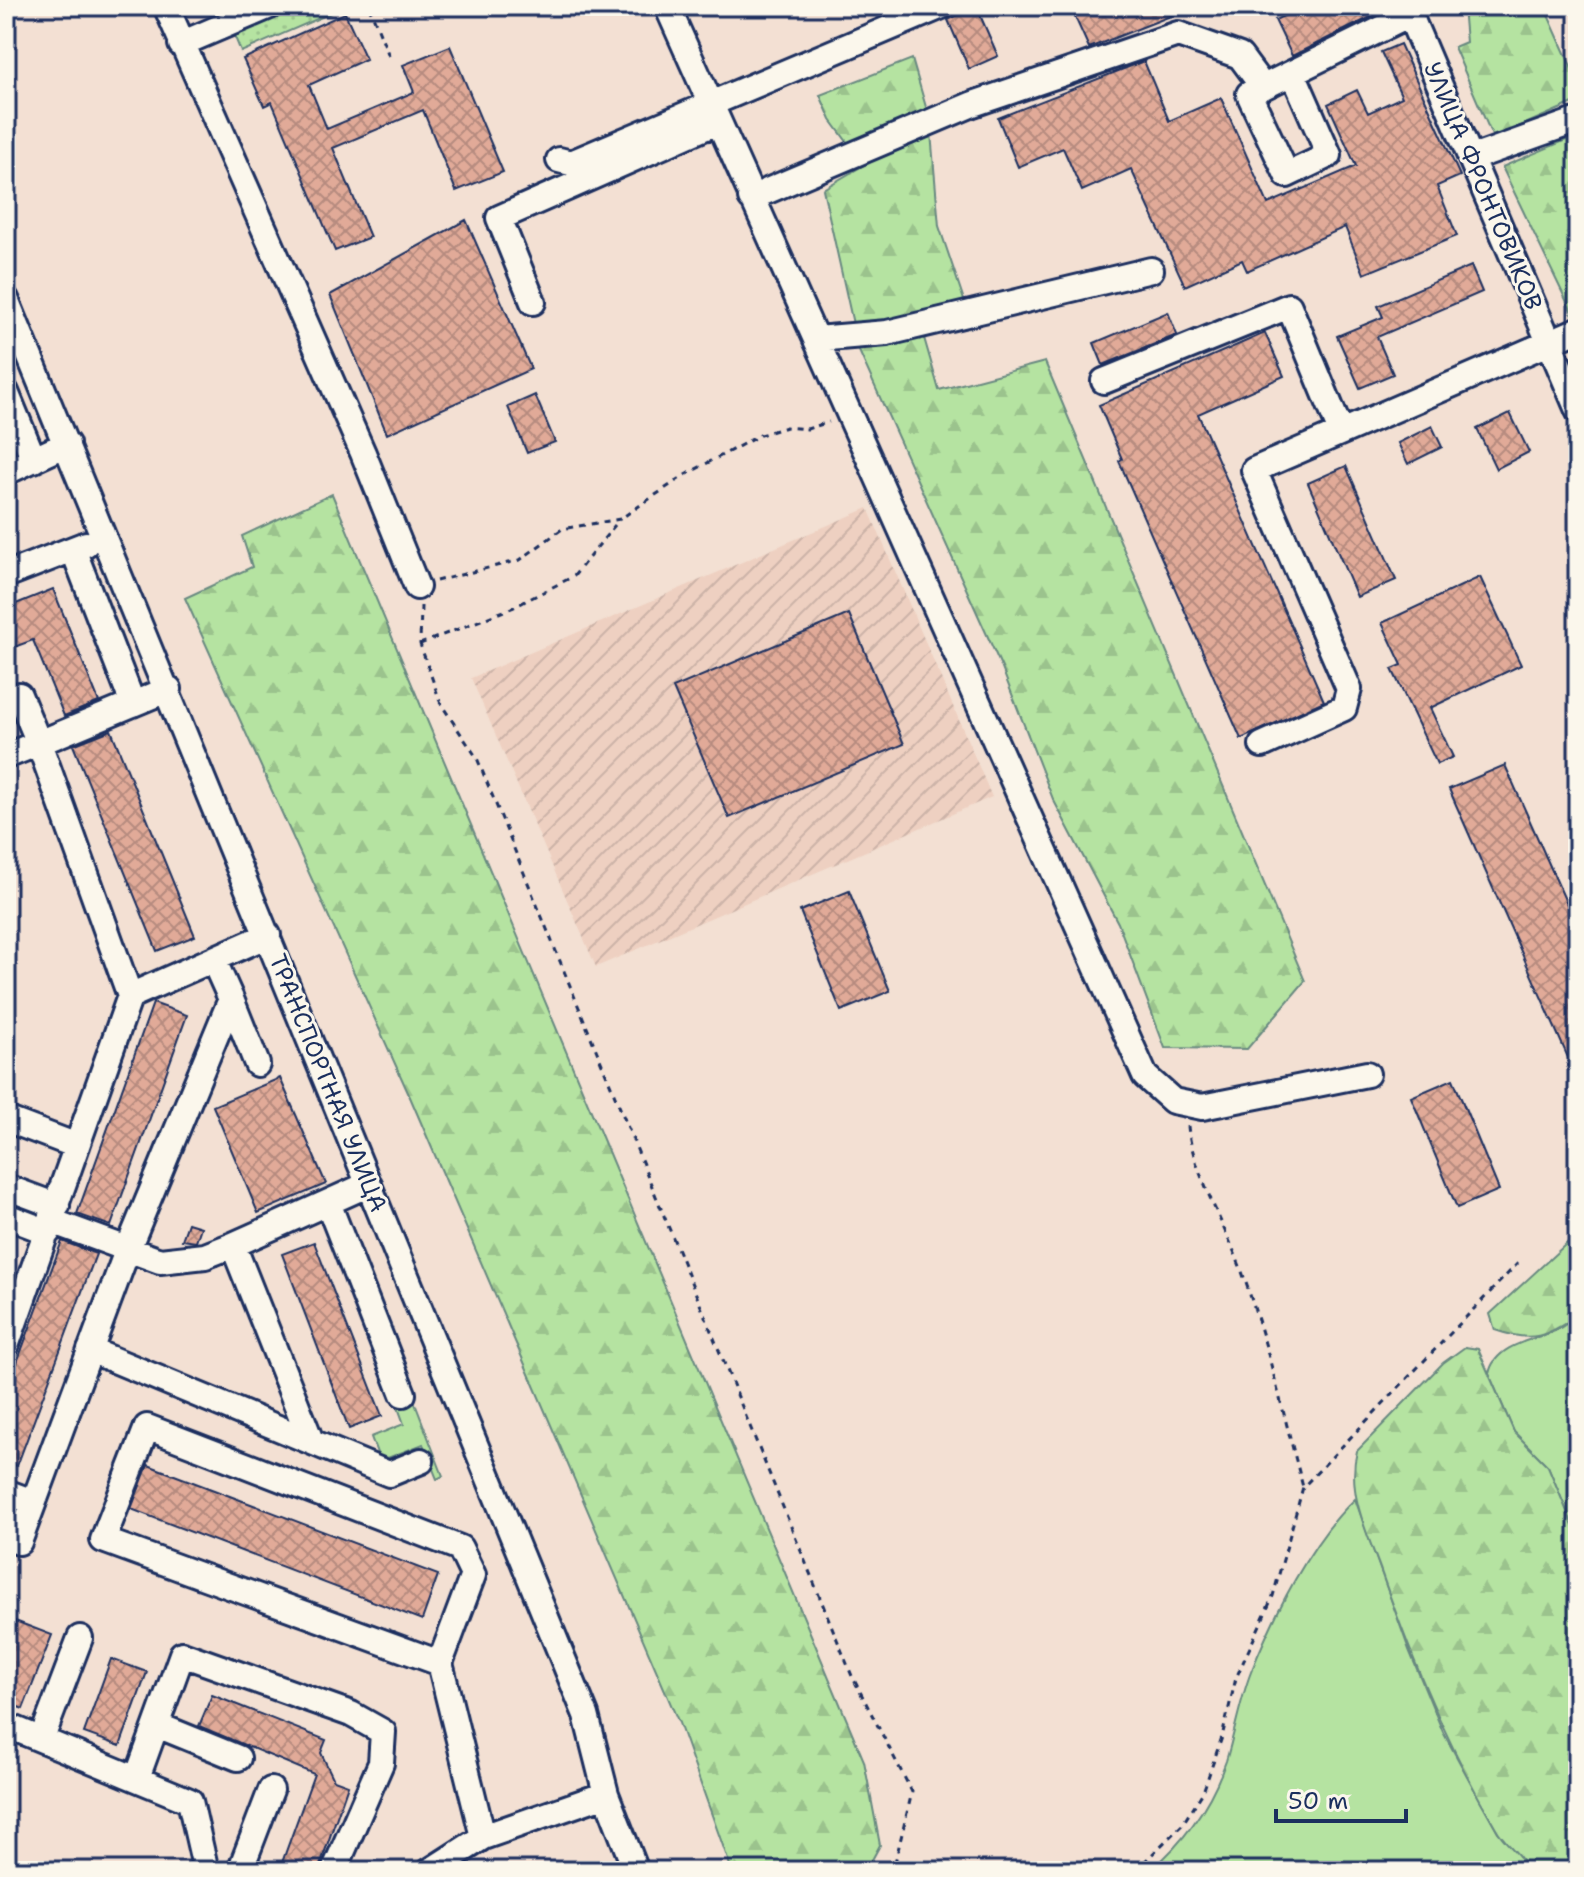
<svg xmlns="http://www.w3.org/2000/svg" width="1584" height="1877" font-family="'Shantell Sans',sans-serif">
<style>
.industrial{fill:url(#industrial-furrows)}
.grass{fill:#b5e3a1;stroke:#688980;stroke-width:2}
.forest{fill:url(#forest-firs);stroke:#688980;stroke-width:2}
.park{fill:url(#park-dots);stroke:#688980;stroke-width:2}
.building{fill:url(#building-cross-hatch);stroke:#1b2f5e;stroke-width:2}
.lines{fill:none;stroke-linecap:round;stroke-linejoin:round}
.minor-casing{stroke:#1b2f5e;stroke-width:30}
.path{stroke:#1b2f5e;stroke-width:3;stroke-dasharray:6 6;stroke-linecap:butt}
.minor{stroke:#fbf7ec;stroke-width:24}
.labels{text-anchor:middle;stroke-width:6;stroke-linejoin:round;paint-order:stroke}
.street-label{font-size:24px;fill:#1b2f5e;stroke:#fbf7ec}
</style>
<defs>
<pattern id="industrial-furrows" width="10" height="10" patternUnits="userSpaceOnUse" patternTransform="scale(2)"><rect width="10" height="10" fill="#eed0c1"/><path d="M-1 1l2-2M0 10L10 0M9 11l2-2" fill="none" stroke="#ccb3a8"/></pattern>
<pattern id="forest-firs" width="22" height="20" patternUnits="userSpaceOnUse" patternTransform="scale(2)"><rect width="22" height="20" fill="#b5e3a1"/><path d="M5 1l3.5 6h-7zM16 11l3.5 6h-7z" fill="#9bc38d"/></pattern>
<pattern id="park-dots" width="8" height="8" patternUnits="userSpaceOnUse" patternTransform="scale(2)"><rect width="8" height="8" fill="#b5e3a1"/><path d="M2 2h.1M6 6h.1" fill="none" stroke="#9bc38d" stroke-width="1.8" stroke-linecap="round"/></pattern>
<pattern id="building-cross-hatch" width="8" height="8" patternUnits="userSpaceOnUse" patternTransform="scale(2)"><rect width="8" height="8" fill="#e1aa98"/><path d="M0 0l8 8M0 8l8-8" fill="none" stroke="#b68b7f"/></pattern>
</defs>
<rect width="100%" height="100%" fill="#f3e0d3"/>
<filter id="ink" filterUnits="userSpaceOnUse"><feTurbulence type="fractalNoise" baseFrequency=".0125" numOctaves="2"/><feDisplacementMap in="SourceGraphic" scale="16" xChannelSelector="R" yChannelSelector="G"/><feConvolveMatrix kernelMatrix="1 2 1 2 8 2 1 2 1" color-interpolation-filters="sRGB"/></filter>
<g filter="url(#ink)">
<!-- industrial -->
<path class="industrial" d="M868 508 992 797 596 967 471 678Z"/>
<!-- grass -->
<path class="grass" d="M1578 1315V1538L1548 1466 1514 1432 1489 1374C1494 1347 1529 1340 1550 1333 1560 1330 1569 1321 1578 1315Z
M411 1393 443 1476 437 1479 423 1444 380 1461 371 1437 404 1424 395 1399Z
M1355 1499 1409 1650 1443 1732 1498 1832 1523 1858 1529 1871H1150C1185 1841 1211 1804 1226 1761 1235 1732 1240 1700 1251 1672 1274 1615 1311 1540 1355 1499Z"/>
<!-- forest -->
<path class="forest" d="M1463 6H1544L1578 82V101L1493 138 1454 47 1466 42Z
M912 59 930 121 939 226 965 303 918 317 939 390 1045 362 1305 981 1247 1049 1165 1048 1118 923 1053 799 1001 666 859 351 823 189 864 165 831 120 820 95Z
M1578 135V325L1502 167Z
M332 494 864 1761 880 1845 866 1871H732L679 1723 410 1097 185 598 252 567 242 536Z
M1578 1233V1315C1546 1337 1532 1343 1495 1330L1490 1314Z
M1465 1347 1478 1349 1514 1432 1548 1466 1578 1538V1871H1529C1521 1853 1505 1845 1496 1828 1448 1747 1413 1662 1382 1574 1368 1534 1346 1493 1357 1451L1443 1363Z"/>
<!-- park -->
<path class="park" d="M290 6H347L241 52 232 30Z"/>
<!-- building -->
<path class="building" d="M976 6 998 56 969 69 948 20Z
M1070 6H1196L1089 48Z
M1304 6H1378L1381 12 1292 56 1275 20Z
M345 13 366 59 309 85 327 129 414 92 403 65 450 46 503 172 456 191 423 110 333 148 370 237 335 251 272 102 264 106 243 59Z
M1400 44 1460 176 1437 186 1457 236 1364 274 1345 227 1247 271 1242 260 1185 286 1131 169 1082 191 1063 148 1018 167 998 118 1144 61 1169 121 1221 98 1268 204 1356 166 1328 104 1357 90 1368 113 1402 97 1381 52Z
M466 220 531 369 387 434 330 295Z
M1471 266 1482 292 1377 337 1393 374 1360 388 1337 336 1383 317 1378 306Z
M1168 312 1177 335 1103 365 1094 343Z
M1265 333 1284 376 1198 414 1324 701 1241 739 1119 461 1122 459 1099 405Z
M535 395 555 442 527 453 508 407Z
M1510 413 1529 452 1496 469 1477 429Z
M1432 426 1442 447 1408 464 1398 443Z
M1346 466 1396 580 1357 597 1308 483Z
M1480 577 1521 665 1430 708 1453 757 1437 764 1392 669 1402 665 1382 623Z
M53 589 99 702 64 716 33 640 6 650V608Z
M849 614 904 744 729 818 673 688Z
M111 730 195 936 157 951 73 745Z
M1505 765 1578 929V1080L1449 789Z
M849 891 890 991 841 1011 800 911Z
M153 1003 187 1015 111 1226 77 1214Z
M280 1078 326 1184 258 1213 213 1106Z
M1453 1079 1499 1190 1457 1208 1411 1097Z
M188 1223 201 1227 196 1242 182 1240Z
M62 1241 96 1254 17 1466 6 1462V1392Z
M314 1242 382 1416 349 1429 282 1254Z
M148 1465 438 1575 422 1620 131 1509Z
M15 1621 52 1635 23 1709 6 1702V1644Z
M111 1659 147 1672 120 1746 84 1733Z
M212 1695 326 1740 321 1753 334 1780 348 1785 318 1871H279L314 1774 199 1726Z"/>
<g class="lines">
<defs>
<path id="minor" d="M166 6 363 453 417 587
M667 6 1145 1076 1173 1101 1202 1107 1367 1074
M1406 6 1578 410
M181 44 270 6
M1293 73 1329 155 1287 175 1249 94 1410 15
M1472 158 1578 120
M559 160 571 163 942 6
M751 198 973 104 1178 34 1240 56 1263 87
M6 299 586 1715 606 1794 636 1871
M533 302 499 218 717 122
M816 339 887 333 1151 270
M1104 381 1289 306 1341 432
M6 392 34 460
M6 472 67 444
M73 549 133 704
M6 575 86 544
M6 700 19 695 39 743 6 756
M1262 745 1344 708 1349 689 1254 470 1578 330
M130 996 268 935
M231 999 257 1064
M6 1119 77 1146
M6 1187 57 1206
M328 1203 403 1394
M6 1216 48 1232
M51 1221 160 1261 205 1256 233 1245
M6 1346 130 996 39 743 169 689
M90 1350 389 1474 421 1461
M311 1441 233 1245 369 1184
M6 1492 33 1502
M6 1537 19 1542 127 1251 231 999 214 961
M440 1663 103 1540 147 1427 460 1548 473 1575 440 1663 483 1837
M6 1725 190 1801 206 1871
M157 1725 238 1758
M42 1738 80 1638
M137 1778 182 1654 351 1714 383 1732 381 1763 334 1871
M240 1871 271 1790
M430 1871 483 1837 606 1794"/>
</defs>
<!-- minor casing -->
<use href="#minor" class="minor-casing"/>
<!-- path -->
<path class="path" d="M369 6 391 61
M436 581 520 560 562 529 620 519 685 475 760 435 786 427 807 429 829 422
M421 606 420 644 441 704 477 758 852 1676 912 1792 893 1871
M420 644 514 607 574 576 619 520
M1188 1126C1192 1170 1225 1225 1241 1269 1267 1340 1283 1413 1303 1487
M1135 1871 1182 1825 1203 1792 1222 1737 1236 1678 1273 1596 1303 1487 1518 1263"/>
<!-- minor -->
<use href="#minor" class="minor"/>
</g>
</g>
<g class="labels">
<!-- street labels -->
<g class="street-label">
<text transform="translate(1483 186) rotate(67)" y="8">УЛИЦА ФРОНТОВИКОВ</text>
<text transform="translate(328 1083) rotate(68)" y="8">ТРАНСПОРТНАЯ УЛИЦА</text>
</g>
</g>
<!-- margin -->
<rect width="1584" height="1877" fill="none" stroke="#fbf7ec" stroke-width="32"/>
<rect x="16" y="16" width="1552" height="1845" fill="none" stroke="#1b2f5e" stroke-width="3" filter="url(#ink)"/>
<!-- scale -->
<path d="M1276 1809v12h130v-12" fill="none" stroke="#1b2f5e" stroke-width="4"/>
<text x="1288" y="1809" font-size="24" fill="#1b2f5e" stroke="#fbf7ec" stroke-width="6" paint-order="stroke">50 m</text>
</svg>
